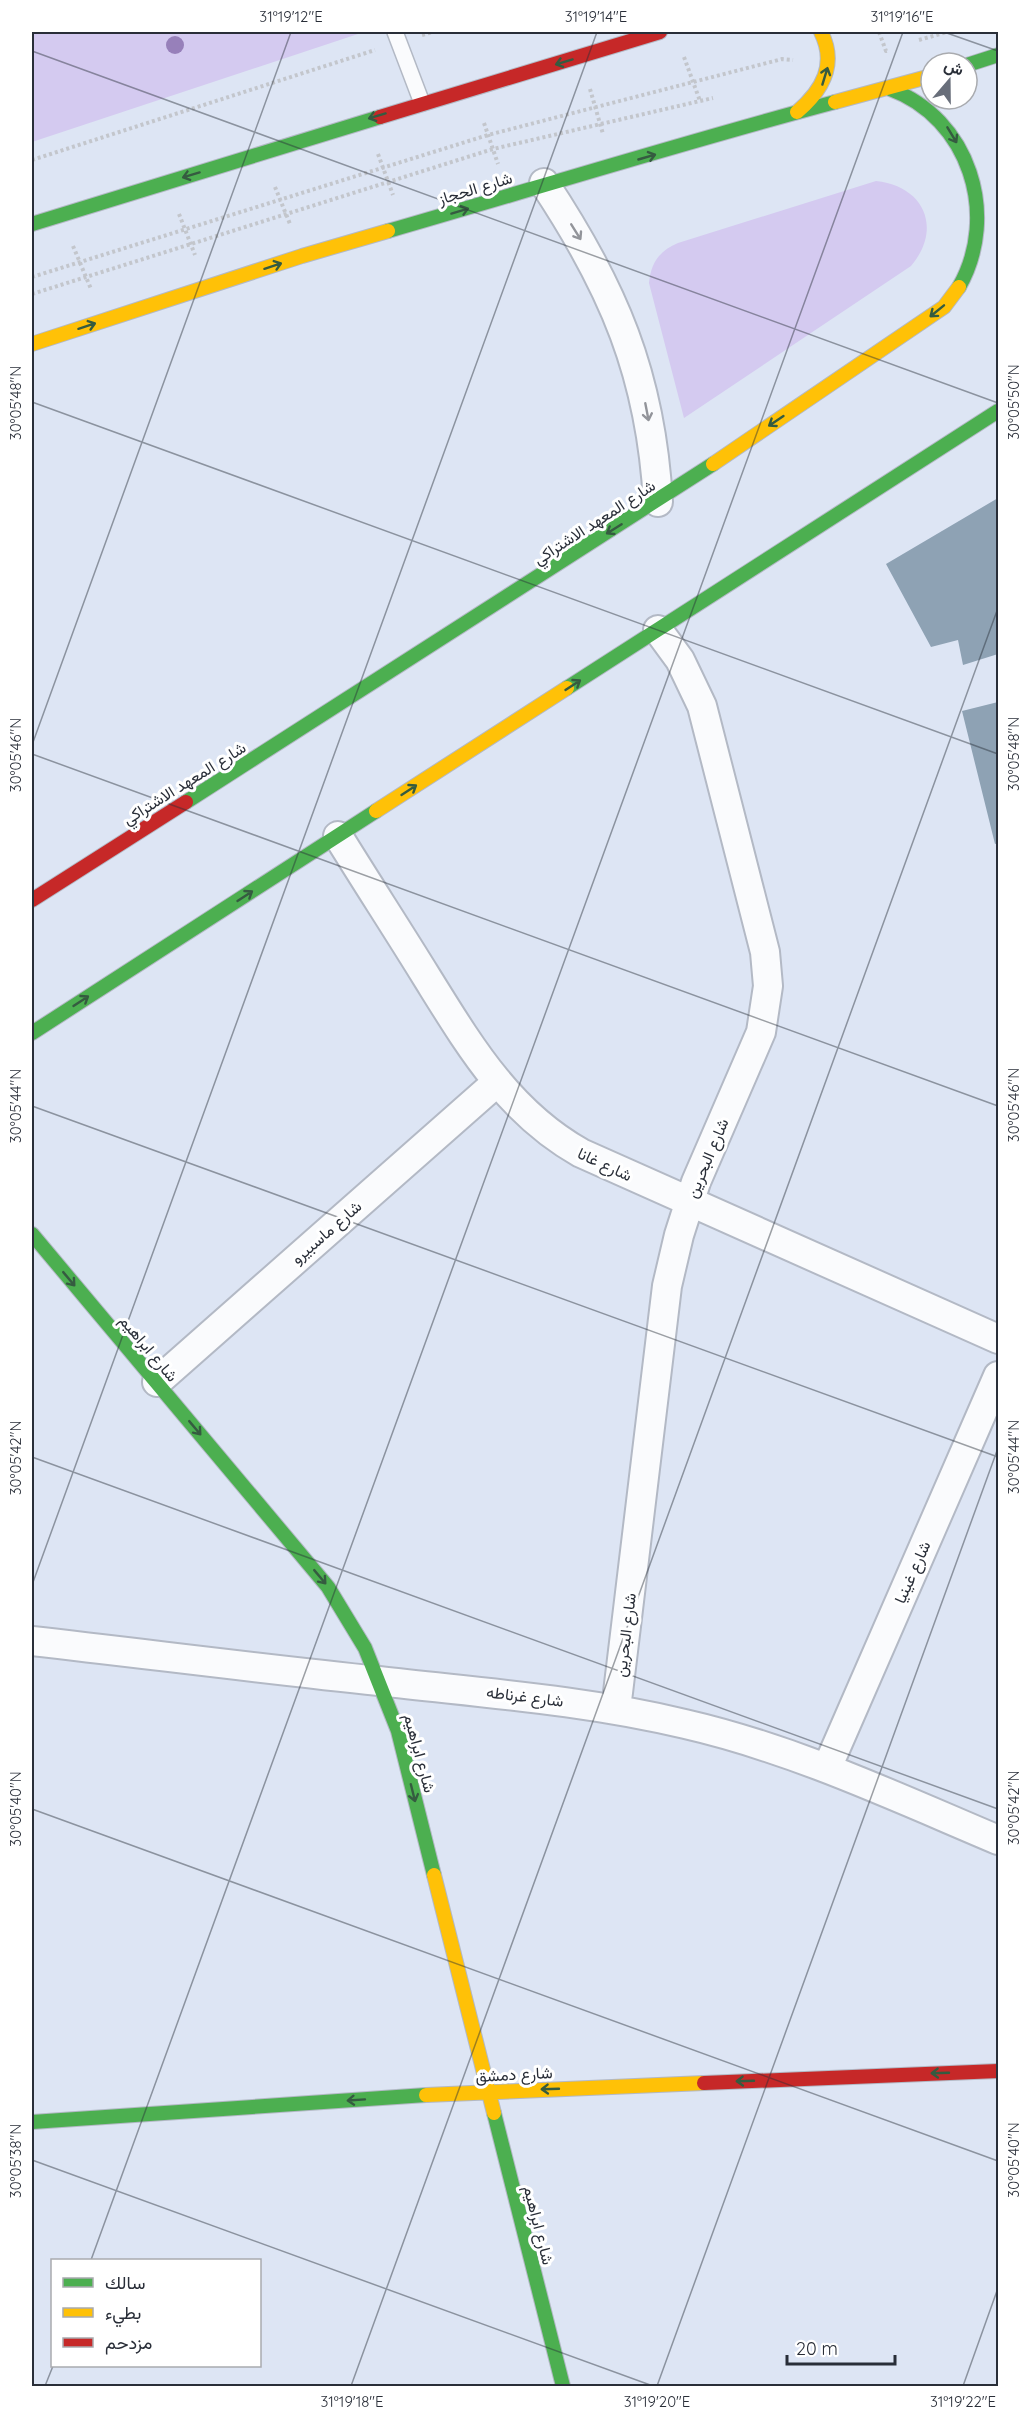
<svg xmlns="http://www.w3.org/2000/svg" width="1030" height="2418" font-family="Quicksand,Vazirmatn,sans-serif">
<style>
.green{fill:#d4caf0}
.building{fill:#8ea2b4}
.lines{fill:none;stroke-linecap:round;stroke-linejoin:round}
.lane-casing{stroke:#b3b9c5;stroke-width:18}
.street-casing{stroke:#b3b9c5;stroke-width:32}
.fast-casing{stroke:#b3b9c5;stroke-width:16}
.slow-casing{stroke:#b3b9c5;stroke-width:16}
.jam-casing{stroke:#b3b9c5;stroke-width:16}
.path{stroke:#c3c6cc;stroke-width:4;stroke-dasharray:3 3;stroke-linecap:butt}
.lane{stroke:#fafbfd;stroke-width:15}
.street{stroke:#fafbfd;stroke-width:28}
.fast{stroke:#4caf50;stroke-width:14}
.slow{stroke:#ffc107;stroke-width:14}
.jam{stroke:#c62828;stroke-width:14}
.tree{fill:#9780ba}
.oneway{stroke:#355b40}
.oneway2{stroke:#92949a}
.ticks{fill:none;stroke:#292e38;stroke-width:1.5;stroke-opacity:0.45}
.labels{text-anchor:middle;stroke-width:6;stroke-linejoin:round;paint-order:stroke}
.street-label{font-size:16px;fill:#292e38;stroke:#fff}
.neatline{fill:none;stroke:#292e38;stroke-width:2}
.ticks-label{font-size:15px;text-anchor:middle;fill:#292e38}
</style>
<rect width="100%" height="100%" fill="#dde5f4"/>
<!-- green -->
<path class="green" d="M32 32H364L32 142Z
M876 181C924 186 943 228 911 266L684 418 649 283C651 263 659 251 678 243Z"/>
<!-- building -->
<path class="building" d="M998 498V654L963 665 958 640 931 647 886 564Z
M998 702V843L995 844 962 711Z"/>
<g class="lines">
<defs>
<path id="lane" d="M395 32 422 103"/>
<path id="street" d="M544 183C613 287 651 375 658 502
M338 836C367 883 397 929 426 976 469 1045 508 1112 581 1153L998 1339
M157 1382 496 1083
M32 1641C147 1654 263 1669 379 1681 482 1693 584 1700 685 1724 794 1749 896 1797 998 1840
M616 1709 667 1286 679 1235 696 1182 761 1032 768 986 765 952 702 706 680 660 658 630
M827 1768 998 1376"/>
<path id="fast" d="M967 65 998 55
M890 89C969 118 1000 215 959 287
M32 224 380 117
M388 231C537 188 685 142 835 102
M567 688 998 411
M186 802 713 464
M32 1033 376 811
M32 1234 328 1587 365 1648 398 1731 434 1875
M494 2113 563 2386
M32 2122 426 2095"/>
<path id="slow" d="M835 102 931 76
M797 112C823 90 837 64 821 32
M32 344 302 256 388 231
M713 464 944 307 959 287
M376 811 567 688
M434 1875 494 2113
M426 2095 704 2083"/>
<path id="jam" d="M380 117 660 32
M32 900 186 802
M704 2083 998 2071"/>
</defs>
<!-- lane casing -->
<use href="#lane" class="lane-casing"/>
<!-- street casing -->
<use href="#street" class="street-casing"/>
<!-- fast casing -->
<use href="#fast" class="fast-casing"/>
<!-- slow casing -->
<use href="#slow" class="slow-casing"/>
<!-- jam casing -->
<use href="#jam" class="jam-casing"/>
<!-- path -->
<path class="path" d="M879 32 886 51 889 50
M422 35 433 32
M919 40 947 32
M684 57 700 101
M590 89 603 134
M484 123 498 164
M378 154 393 195
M32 160 375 50
M275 187 290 224
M179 214 195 255
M73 246 91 289
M32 277 488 135 782 59 793 60
M32 294 493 149 713 98"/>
<!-- lane -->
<use href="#lane" class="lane"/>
<!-- street -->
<use href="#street" class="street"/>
<!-- fast -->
<use href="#fast" class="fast"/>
<!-- slow -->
<use href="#slow" class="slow"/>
<!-- jam -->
<use href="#jam" class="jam"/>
</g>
<!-- trees -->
<circle class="tree" cx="175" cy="45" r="9"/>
<!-- one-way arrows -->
<defs><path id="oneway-shaft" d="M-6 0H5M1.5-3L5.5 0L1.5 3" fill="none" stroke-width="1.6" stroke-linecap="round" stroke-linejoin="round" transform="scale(1.5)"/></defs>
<g class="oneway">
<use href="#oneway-shaft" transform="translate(564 62) rotate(163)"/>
<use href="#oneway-shaft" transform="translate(825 76) rotate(-73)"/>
<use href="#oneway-shaft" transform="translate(377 116) rotate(163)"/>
<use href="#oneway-shaft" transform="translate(952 135) rotate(59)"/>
<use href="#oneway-shaft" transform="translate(647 157) rotate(-16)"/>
<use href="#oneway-shaft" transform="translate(191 175) rotate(163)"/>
<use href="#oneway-shaft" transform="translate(460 211) rotate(-17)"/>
<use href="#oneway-shaft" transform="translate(273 266) rotate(-18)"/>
<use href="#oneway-shaft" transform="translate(937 311) rotate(141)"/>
<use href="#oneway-shaft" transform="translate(87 326) rotate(-18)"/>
<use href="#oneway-shaft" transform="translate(776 421) rotate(146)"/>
<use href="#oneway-shaft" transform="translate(614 529) rotate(148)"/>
<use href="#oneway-shaft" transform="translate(573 685) rotate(-33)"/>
<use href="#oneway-shaft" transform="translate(409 790) rotate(-33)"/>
<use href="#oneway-shaft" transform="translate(245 896) rotate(-33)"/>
<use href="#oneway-shaft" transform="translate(81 1001) rotate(-33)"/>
<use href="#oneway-shaft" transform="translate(69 1279) rotate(50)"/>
<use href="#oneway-shaft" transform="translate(195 1428) rotate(50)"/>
<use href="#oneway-shaft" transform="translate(320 1577) rotate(50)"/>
<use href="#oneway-shaft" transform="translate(413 1793) rotate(76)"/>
<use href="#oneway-shaft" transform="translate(940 2073) rotate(178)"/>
<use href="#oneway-shaft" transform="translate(745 2081) rotate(178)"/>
<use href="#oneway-shaft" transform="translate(550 2089) rotate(178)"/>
<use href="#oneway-shaft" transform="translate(356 2100) rotate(176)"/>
</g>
<g class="oneway2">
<use href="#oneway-shaft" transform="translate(576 232) rotate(58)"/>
<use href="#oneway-shaft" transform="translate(647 412) rotate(79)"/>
</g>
<!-- ticks -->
<path class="ticks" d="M944 32 998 51M32 51 998 403M32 402 998 754M32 745 291 32M32 754 998 1106M32 1106 998 1457M32 1457 998 1809M32 1585 597 32M32 1809 998 2161M32 2160 653 2386M91 2260 903 32M45 2386 53 2366M351 2386 998 608M657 2386 998 1448M963 2386 998 2288"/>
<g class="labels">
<!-- street labels -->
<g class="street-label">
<text transform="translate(475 188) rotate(-17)" y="6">شارع الحجاز</text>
<text transform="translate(594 522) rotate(-33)" y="6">شارع المعهد الاشتراكي</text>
<text transform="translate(184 783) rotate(-32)" y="6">شارع المعهد الاشتراكي</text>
<text transform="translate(707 1158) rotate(-67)" y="6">شارع البحرين</text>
<text transform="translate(605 1164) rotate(25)" y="6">شارع غانا</text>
<text transform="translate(326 1232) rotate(-41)" y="6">شارع ماسبيرو</text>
<text transform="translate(149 1348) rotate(50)" y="6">شارع ابراهيم</text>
<text transform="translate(912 1572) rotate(-66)" y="6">شارع غينيا</text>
<text transform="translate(625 1635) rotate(-83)" y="6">شارع البحرين</text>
<text transform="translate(525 1696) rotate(7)" y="6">شارع غرناطه</text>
<text transform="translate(420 1753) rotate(75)" y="6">شارع ابراهيم</text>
<text transform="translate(514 2074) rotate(-3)" y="6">شارع دمشق</text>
<text transform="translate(539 2225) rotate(76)" y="6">شارع ابراهيم</text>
</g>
</g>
<!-- border -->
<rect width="1030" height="2418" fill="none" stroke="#ffffff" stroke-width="66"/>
<!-- legend -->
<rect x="51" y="2259" width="210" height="108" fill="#ffffff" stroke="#a9abaf" stroke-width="1.5"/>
<rect x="63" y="2278" width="30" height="9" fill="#4caf50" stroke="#a9abaf" stroke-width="1.5"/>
<text x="105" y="2289" font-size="18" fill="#292e38">سالك</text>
<rect x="63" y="2308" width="30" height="9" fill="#ffc107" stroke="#a9abaf" stroke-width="1.5"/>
<text x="105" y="2319" font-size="18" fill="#292e38">بطيء</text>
<rect x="63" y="2338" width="30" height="9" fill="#c62828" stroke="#a9abaf" stroke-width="1.5"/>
<text x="105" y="2349" font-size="18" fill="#292e38">مزدحم</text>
<!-- north arrow -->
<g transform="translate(949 81) rotate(20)"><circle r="28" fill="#ffffff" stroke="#a9abaf" stroke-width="1.5"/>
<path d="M0-4.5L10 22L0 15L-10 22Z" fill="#686e7a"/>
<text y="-9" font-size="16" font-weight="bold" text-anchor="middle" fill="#292e38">ش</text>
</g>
<!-- scale -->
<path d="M787 2355v9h108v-9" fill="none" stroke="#292e38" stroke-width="3"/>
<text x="796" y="2355" font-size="18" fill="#292e38" stroke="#ffffff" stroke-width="4.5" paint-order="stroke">20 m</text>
<rect x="33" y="33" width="964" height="2352" class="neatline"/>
<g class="ticks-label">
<text x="291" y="22">31°19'12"E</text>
<text x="596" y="22">31°19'14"E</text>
<text x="902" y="22">31°19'16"E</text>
<text transform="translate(1014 402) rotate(-90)" y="5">30°05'50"N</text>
<text transform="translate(16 403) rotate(-90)" y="5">30°05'48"N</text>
<text transform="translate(1014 754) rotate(-90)" y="5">30°05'48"N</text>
<text transform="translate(16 755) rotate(-90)" y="5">30°05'46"N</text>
<text transform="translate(1014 1105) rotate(-90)" y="5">30°05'46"N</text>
<text transform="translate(16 1106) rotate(-90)" y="5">30°05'44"N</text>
<text transform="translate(1014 1457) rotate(-90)" y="5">30°05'44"N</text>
<text transform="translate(16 1458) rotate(-90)" y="5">30°05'42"N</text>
<text transform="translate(1014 1808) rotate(-90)" y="5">30°05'42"N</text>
<text transform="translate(16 1809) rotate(-90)" y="5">30°05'40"N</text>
<text transform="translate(1014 2160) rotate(-90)" y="5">30°05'40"N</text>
<text transform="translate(16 2161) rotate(-90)" y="5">30°05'38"N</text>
<text x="352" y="2407">31°19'18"E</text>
<text x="657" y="2407">31°19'20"E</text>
<text x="963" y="2407">31°19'22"E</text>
</g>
</svg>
